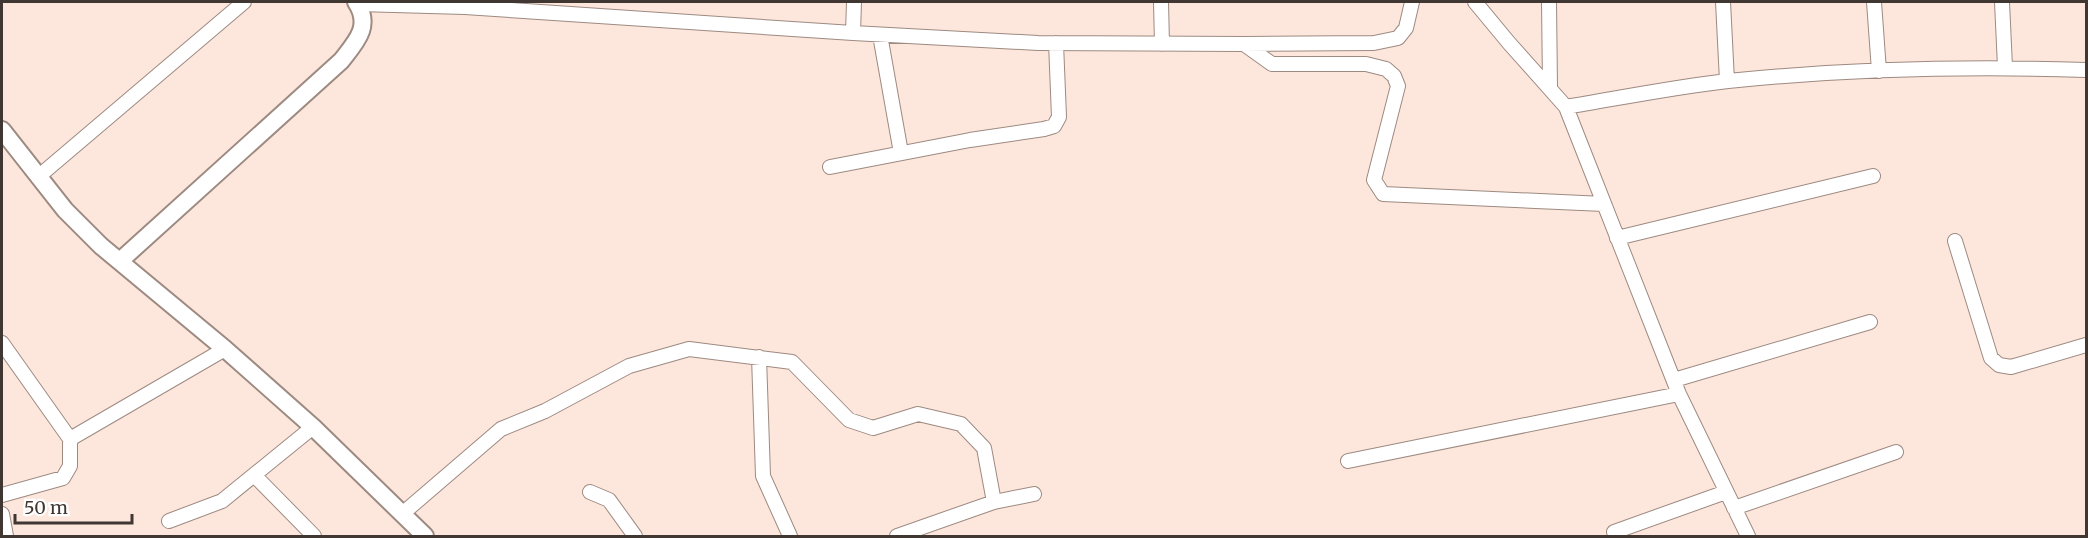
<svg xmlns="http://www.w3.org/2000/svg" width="2088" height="538" font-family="Merriweather,serif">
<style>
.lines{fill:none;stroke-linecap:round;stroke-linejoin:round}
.minor-casing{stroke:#9d8a81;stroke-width:16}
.tertiary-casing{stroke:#9d8a81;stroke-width:20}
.minor{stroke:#fff;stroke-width:14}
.tertiary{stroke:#fff;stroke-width:16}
</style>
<rect width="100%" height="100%" fill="#fde7dd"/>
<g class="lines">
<defs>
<path id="minor" d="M1161 2 1162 44
M1475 2 1509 43 1566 107 1679 394 1748 536
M1549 2 1550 87
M1723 2 1727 81
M1874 2 1879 71
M2002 2 2005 67
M358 4 465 7 853 33 1038 43 1244 44 1374 43 1398 38 1406 28 1412 2
M853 33 854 2
M880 35 901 153
M1244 44 1272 64H1366L1386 69 1394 76 1398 86 1374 180 1383 194 1604 204
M1566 107C1620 98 1674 87 1728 81 1847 69 1967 66 2086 70
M830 167 970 140 1044 129 1054 126 1059 117 1056 43
M38 177 244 2
M1617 238 1873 176
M1955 241 1991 358 1999 365 2011 367 2086 345
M2 343 70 439V466L63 478 2 495
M759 357 763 476 790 536
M1674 380 1870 322
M70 439 225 349
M1348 461 1679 394
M254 475 314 536
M590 492 609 500 635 536
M1734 508 1896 452
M2 514 6 536
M402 514 501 429 545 411 629 366 689 349 792 362 849 420 873 428 918 414 961 424 984 448 994 502
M169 521 222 501 313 427
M1614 532 1726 492
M897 536 994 502 1034 494"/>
<path id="tertiary" d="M2 130 65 210 101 246 225 349 313 427 425 536
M121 260 341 61C356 42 372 26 356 2"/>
</defs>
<!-- minor casing -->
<use href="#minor" class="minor-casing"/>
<!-- tertiary casing -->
<use href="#tertiary" class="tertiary-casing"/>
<!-- minor -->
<use href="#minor" class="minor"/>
<!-- tertiary -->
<use href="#tertiary" class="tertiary"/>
</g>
<!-- border -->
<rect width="2088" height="538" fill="none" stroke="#403733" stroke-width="6"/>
<!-- scale -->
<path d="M15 514v9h117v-9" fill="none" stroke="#403733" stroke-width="3"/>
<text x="24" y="514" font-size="18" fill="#403733" stroke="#ffffff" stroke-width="4.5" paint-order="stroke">50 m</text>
</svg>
